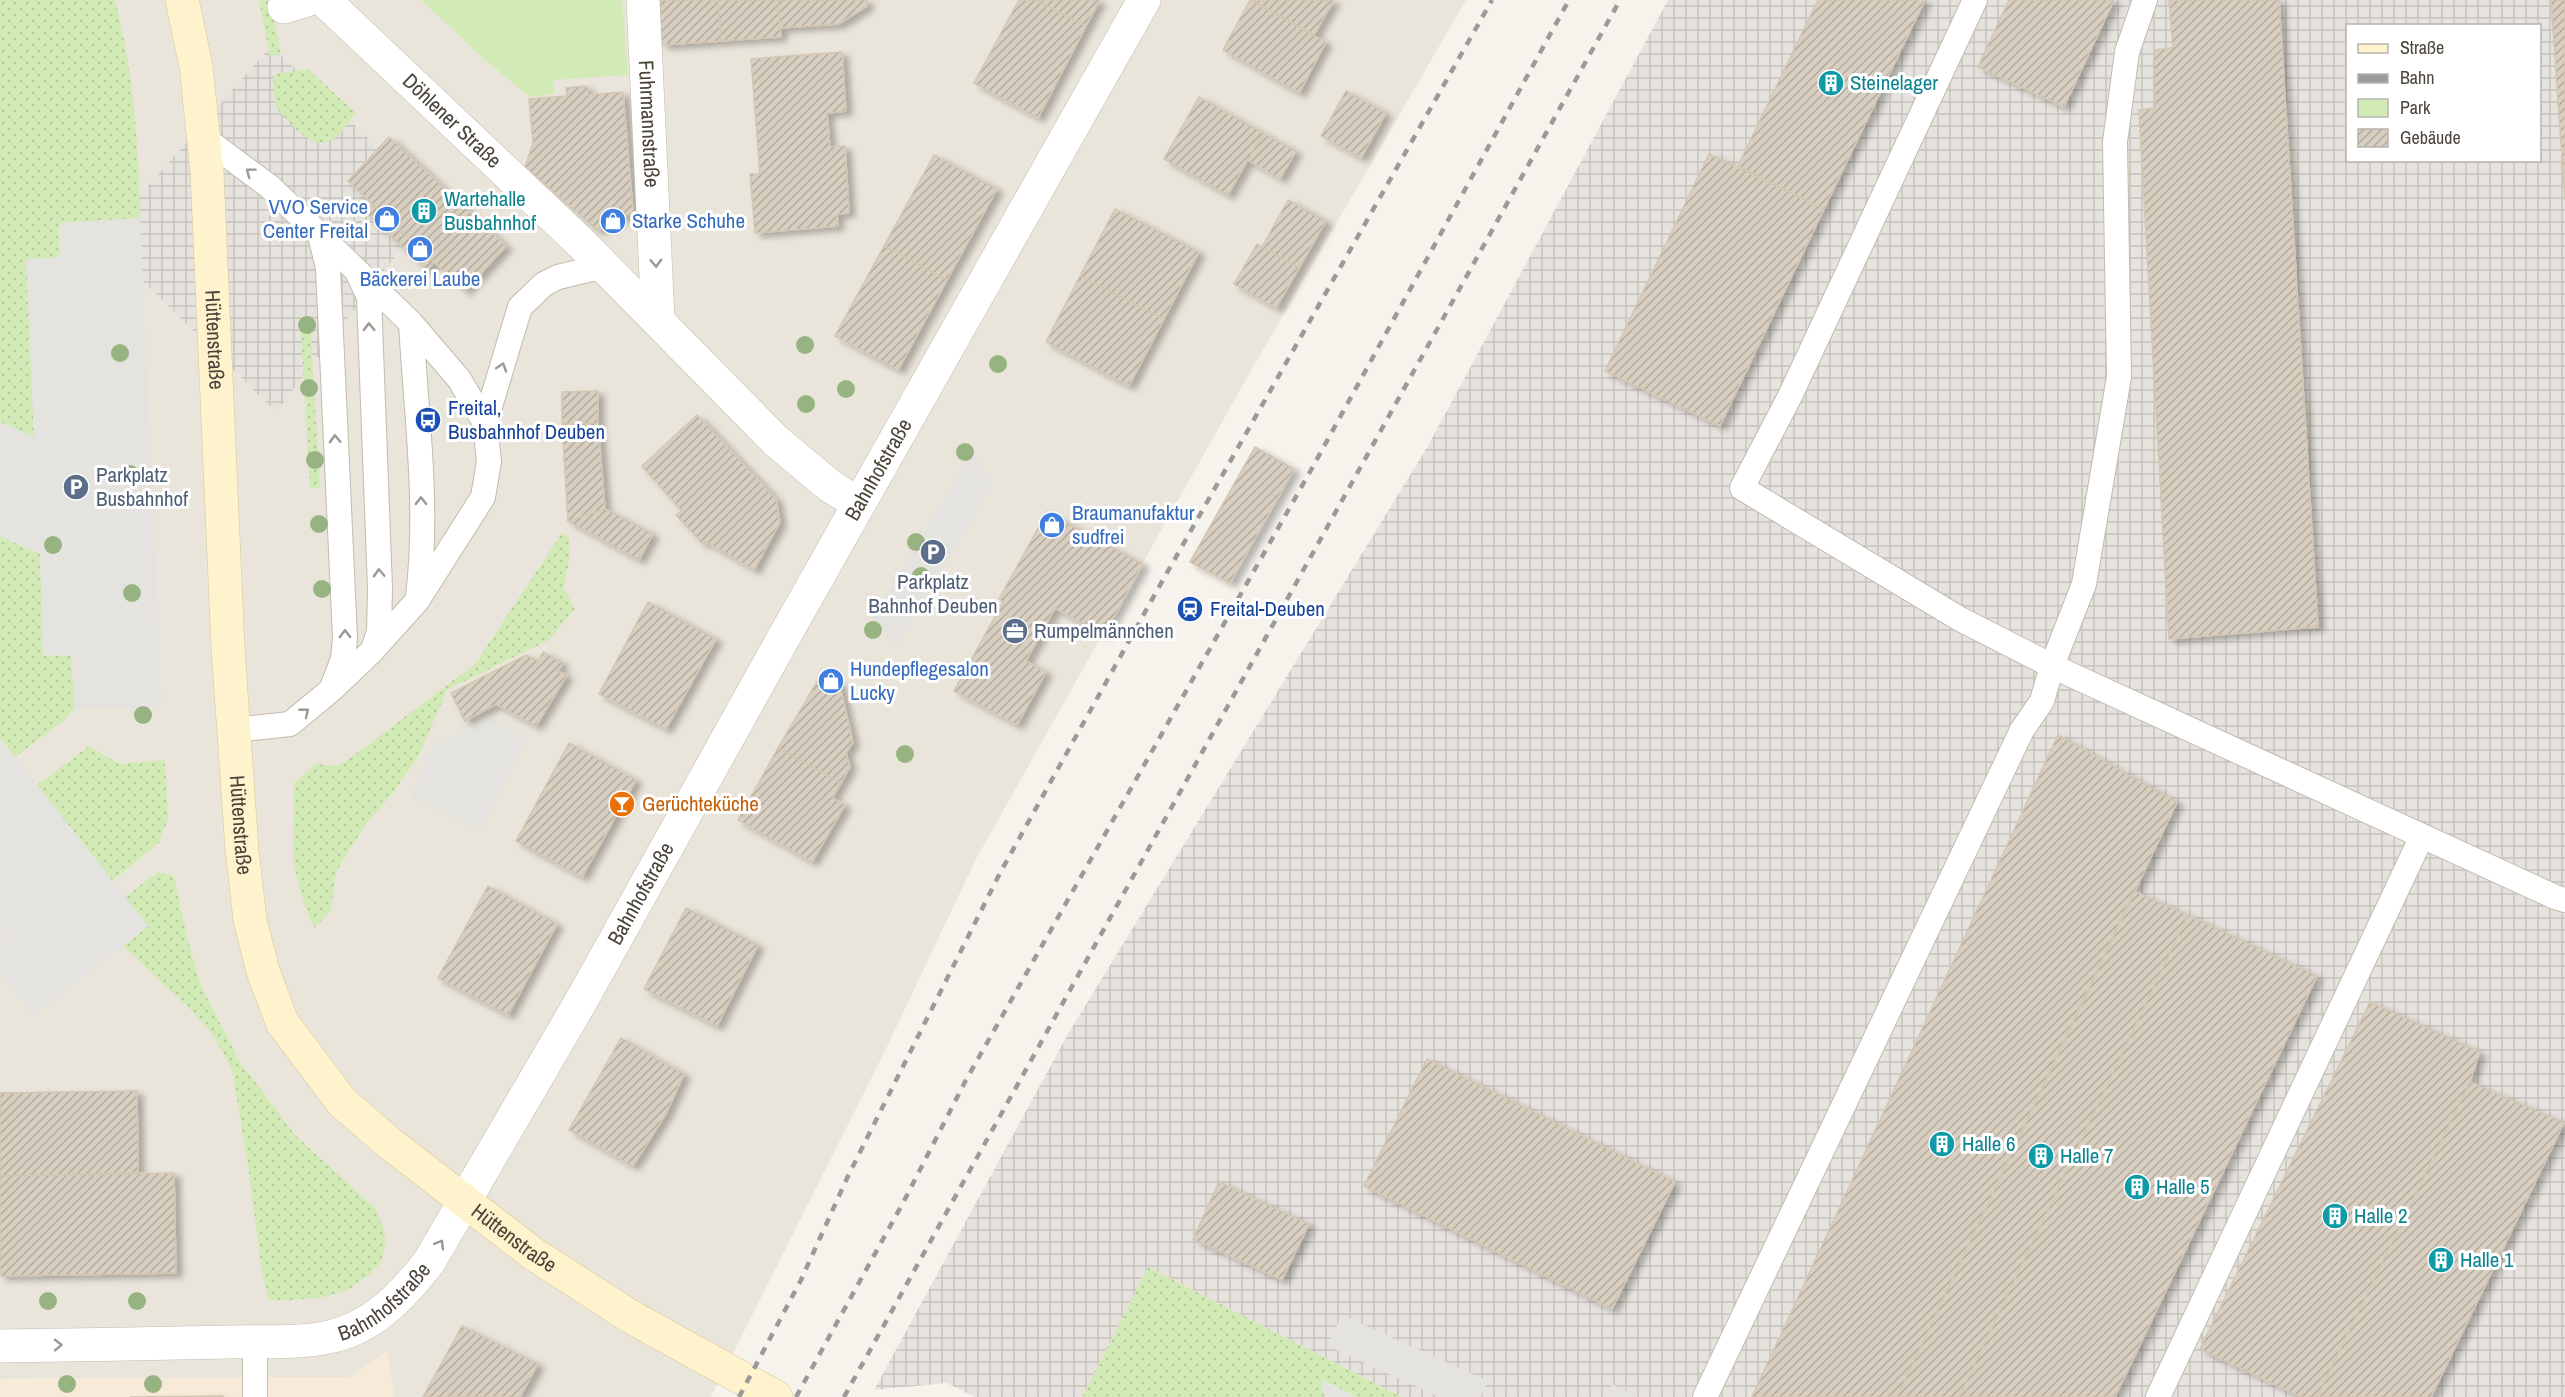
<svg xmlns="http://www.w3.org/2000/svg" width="2565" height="1397" font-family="'Archivo Narrow',sans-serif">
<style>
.residential{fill:#eae5da}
.commercial{fill:#f7ead8}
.industrial{fill:url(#industrial-grid);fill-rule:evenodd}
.grass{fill:url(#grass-dots)}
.green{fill:#d2eab5}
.parking{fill:#e5e3e0}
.building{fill:url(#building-hatch);stroke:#d3c7b4;stroke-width:1.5;filter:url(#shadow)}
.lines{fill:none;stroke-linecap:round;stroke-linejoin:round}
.lane-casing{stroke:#c2bbae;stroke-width:26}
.street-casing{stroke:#c2bbae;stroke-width:34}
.secondary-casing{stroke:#d6c79b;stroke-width:34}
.lane{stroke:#fff;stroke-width:24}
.street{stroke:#fff;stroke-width:33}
.secondary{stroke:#fff3cd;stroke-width:33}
.rail{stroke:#9a9a9a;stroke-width:4.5;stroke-dasharray:8 8;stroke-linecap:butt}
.tree{fill:#97b381}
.oneway{stroke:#9c9892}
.labels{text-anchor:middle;stroke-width:6;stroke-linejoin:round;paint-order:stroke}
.culture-label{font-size:21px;fill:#0d838f;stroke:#fff;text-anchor:start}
.street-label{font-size:21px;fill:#4b4439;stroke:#fff}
.shop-label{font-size:21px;fill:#366cbe;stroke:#fff;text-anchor:start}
.transit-label{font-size:21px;fill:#164399;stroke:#fff;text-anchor:start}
.service-label{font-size:21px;fill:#4e5e75;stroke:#fff;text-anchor:start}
.food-label{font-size:21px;fill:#c56008;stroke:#fff;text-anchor:start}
</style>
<defs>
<pattern id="industrial-grid" width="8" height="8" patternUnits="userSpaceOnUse" patternTransform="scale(1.5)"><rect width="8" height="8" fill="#e6e2dd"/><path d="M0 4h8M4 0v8" fill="none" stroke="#c7c3be"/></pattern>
<pattern id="grass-dots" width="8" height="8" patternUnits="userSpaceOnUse" patternTransform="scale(1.5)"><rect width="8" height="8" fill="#d2eab5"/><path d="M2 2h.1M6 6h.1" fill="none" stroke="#b6ca9c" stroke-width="1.8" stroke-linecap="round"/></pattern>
<pattern id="building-hatch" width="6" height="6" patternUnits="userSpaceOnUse" patternTransform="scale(1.5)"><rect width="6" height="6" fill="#d8cfc1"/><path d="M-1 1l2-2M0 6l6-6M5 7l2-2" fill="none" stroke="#b1aa9e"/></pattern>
<filter id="shadow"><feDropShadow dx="6" dy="4" stdDeviation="3" flood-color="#0004"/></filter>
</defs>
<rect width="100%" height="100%" fill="#f6f3ec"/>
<!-- residential -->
<path class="residential" d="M0 0H1466L1253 367 976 859 884 1053 711 1397H394L387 1352 351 1377 0 1379Z"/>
<!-- commercial -->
<path class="commercial" d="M387 1351 394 1397H0V1379L351 1377Z"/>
<!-- industrial -->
<path class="industrial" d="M1668 0H2565V1397H1402L1148 1267 1082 1397H975L947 1383 874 1390 1068 1034 1429 444ZM2348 26H2540V160H2348Z
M271 46 436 203 276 412 101 240Z"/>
<!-- grass -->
<path class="grass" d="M0 0H115C133 71 139 145 140 218L59 223 60 257 27 260 34 438 0 422Z
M259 0H271L281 54 270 56Z
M308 69 356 113C349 120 343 131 335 138 312 155 289 121 275 107L273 74Z
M300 318H310L320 488H310Z
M562 533 569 537 570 555 564 588 575 609 549 640 447 690 419 755 393 793 365 825 336 872 331 910 314 928 303 901 293 862 294 783 316 764 338 766 345 762 475 664Z
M0 536 40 554 43 655 71 656 75 708 67 718 15 757 0 738Z
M89 746 119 764 165 760 168 819 159 843 112 881 37 785Z
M158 872 174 876 187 937 201 986 240 1062 296 1136 376 1209 383 1227 386 1243 381 1262 369 1275 348 1290 320 1298 269 1301 262 1271 248 1166 232 1070 213 1035 189 1008 123 946 148 926 125 897Z
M1148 1267 1402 1397H1357L1322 1380 1325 1397H1082Z"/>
<!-- green -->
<path class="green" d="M421 0H622L628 75 553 80 555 93 530 97 484 59Z"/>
<!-- parking -->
<path class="parking" d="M140 218 162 707 75 708 71 656 43 655 40 554 0 536V422L34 437 26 260 60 257 59 223Z
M974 450 993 486 896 647 872 617Z
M492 718 527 737 480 831 410 798 435 743Z
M0 738 148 926 33 1016 0 974V942L7 936 0 927Z
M1342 1315 1488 1381 1480 1397H1440L1327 1346Z
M1321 1380 1357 1397H1325Z
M1612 1384 1638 1397H1605Z"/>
<!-- building -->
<path class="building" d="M660 0H718L721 41 662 45Z
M718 0H778L781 37 721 41Z
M778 0H867V6L839 24 780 28Z
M1019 0H1036L1086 26 1038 118 974 83Z
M1036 0H1100L1086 26Z
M1250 0 1326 42 1299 93 1223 50Z
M1252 0H1334L1314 35Z
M1818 0H1925L1824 209 1738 166Z
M2009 0H2114L2064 107 1978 67Z
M2169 0H2279L2318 627 2169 639 2139 110 2155 108 2154 50 2173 48Z
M2551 0H2565V200Z
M842 52 846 111 827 113 830 147 845 146 849 213 837 214 838 226 755 233 750 174H760L751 59Z
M587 86 588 95 623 92 633 212 597 230 525 167 533 143 529 99 567 96 566 88Z
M1346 91 1386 113 1361 158 1321 136Z
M1199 97 1263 133 1228 195 1164 159Z
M1263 133 1296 151 1280 179 1248 160Z
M389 137 506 246 465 291 348 181Z
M1709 154 1824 209 1720 426 1605 371Z
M934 155 997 189 947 280 884 246Z
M1288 200 1326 221 1299 268 1262 247Z
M372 204 434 262 427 270 365 212Z
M1115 209 1199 252 1164 319 1080 276Z
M1257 244 1299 268 1276 308 1234 284Z
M884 246 947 280 898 370 835 336Z
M1080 276 1164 319 1129 386 1046 342Z
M598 391V423L562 424V392Z
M697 415 776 499 780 522 754 570 706 542 703 544 676 515 682 511 642 466Z
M598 423 605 509 568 521 562 424Z
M1255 447 1294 469 1230 583 1190 562Z
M605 509 653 534 639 560 568 521Z
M1047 512 1143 564 1104 635 1055 608 1026 661 1046 672 1017 725 954 691 1003 602 999 599Z
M648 602 716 639 666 729 599 694Z
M543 652 563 663 558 671 567 675 536 726 496 704 465 721 451 693 526 655 538 661Z
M819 678 839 682 853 742 846 753 850 767 841 783 778 748Z
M2058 735 2177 802 1897 1397H1752Z
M569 743 636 780 582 877 516 841Z
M778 748 841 783 832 798 845 805 812 862 738 820Z
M488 886 557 924 508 1015 438 978Z
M2134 891 2188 915 1959 1397H1897Z
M686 908 758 945 717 1026 644 989Z
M2188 915 2317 976 2115 1397H1959Z
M2370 1002 2480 1052 2470 1082 2317 1397H2301L2200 1349Z
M621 1038 684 1074 666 1114 633 1166 569 1130Z
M1427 1059 1675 1182 1612 1309 1364 1186Z
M2470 1082 2564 1123 2431 1397H2317Z
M137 1091 138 1173 0 1176V1093Z
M174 1173 176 1273 0 1276V1176Z
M1219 1182 1309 1224 1282 1280 1193 1239Z
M462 1326 538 1364 520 1397H423Z
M223 1396V1397H130Z"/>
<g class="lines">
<defs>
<path id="lane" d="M2145 0 2127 52 2115 142 2119 377 2084 584 2052 666 2555 897 2565 900
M204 138 270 187 411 323 459 379 485 423 489 462 483 497 417 601 372 651 331 690 290 724 234 730
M320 235 328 268 345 638 343 659 333 685
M359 276 369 297 380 588 379 632 373 649
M411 323C416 413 429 506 418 596
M485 423 520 307 544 284 558 277 604 266
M255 1342V1397
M1705 1397 2022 730 2042 701 2052 666 1960 619 1742 488 1790 396 1975 0
M2158 1397 2422 836"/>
<g id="street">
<path id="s1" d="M324 0 581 243 776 441 830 486 859 504"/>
<path id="s2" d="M643 0 658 319"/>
<path d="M284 7 307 0"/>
<path id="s3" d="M0 1346C76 1345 153 1344 229 1342 262 1341 297 1344 329 1337 373 1328 403 1295 429 1262L580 1003 789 628 1144 0"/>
</g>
<g id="secondary">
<path id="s4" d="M182 0 196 66 207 172 228 648 242 850 250 920 263 971 282 1022 342 1102 388 1142 532 1253 633 1318 776 1397"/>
</g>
</defs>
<!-- lane casing -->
<use href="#lane" class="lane-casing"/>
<!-- street casing -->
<use href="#street" class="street-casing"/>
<!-- secondary casing -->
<use href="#secondary" class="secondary-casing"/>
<!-- lane -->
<use href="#lane" class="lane"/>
<!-- street -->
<use href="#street" class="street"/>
<!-- secondary -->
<use href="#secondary" class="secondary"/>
<!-- rail -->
<path class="rail" d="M739 1397 801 1280 848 1176 1000 873 1164 578 1492 0
M796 1397 904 1201 966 1080 1311 470 1569 0
M844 1397 1620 0"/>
</g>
<!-- trees -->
<g class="tree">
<circle cx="307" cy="325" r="9"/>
<circle cx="805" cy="345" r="9"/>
<circle cx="120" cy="353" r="9"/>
<circle cx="998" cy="364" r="9"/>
<circle cx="309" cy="388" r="9"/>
<circle cx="846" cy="389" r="9"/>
<circle cx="806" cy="404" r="9"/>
<circle cx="965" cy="452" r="9"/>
<circle cx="315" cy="460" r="9"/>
<circle cx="130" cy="474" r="9"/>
<circle cx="319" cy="524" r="9"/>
<circle cx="916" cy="542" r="9"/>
<circle cx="53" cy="545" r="9"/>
<circle cx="921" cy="576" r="9"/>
<circle cx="322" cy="589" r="9"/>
<circle cx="132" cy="593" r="9"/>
<circle cx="873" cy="630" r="9"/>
<circle cx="143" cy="715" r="9"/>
<circle cx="905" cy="754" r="9"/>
<circle cx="48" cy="1301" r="9"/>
<circle cx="137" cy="1301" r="9"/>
<circle cx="67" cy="1384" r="9"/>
<circle cx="153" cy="1384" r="9"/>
</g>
<!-- one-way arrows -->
<defs><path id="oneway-chevron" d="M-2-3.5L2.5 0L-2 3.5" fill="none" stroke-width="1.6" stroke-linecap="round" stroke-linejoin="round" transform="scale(1.5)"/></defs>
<g class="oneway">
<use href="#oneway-chevron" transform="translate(250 172) rotate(-143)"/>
<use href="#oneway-chevron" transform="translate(656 263) rotate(88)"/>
<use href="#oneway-chevron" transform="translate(369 327) rotate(-91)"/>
<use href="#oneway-chevron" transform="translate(502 367) rotate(-72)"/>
<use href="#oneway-chevron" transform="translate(335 439) rotate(-92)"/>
<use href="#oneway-chevron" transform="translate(421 501) rotate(-91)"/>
<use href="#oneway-chevron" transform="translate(379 573) rotate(-93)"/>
<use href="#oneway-chevron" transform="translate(345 634) rotate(-90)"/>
<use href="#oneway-chevron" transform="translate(305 712) rotate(-39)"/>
<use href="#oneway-chevron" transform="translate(440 1244) rotate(-59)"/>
<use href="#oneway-chevron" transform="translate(58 1345) rotate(-1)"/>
</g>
<!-- icons -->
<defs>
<symbol id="building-disc" viewBox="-11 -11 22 22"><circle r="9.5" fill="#0f9aa8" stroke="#fff"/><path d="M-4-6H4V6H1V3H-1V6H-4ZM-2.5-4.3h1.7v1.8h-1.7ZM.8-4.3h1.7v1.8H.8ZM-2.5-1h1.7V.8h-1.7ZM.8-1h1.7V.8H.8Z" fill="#fff"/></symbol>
<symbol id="shop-disc" viewBox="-11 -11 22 22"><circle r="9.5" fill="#3f7fe0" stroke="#fff"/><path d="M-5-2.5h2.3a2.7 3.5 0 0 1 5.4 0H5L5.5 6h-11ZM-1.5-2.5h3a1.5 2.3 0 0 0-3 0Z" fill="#fff"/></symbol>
<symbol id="bus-disc" viewBox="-11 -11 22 22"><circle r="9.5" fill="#1a4fb4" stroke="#fff"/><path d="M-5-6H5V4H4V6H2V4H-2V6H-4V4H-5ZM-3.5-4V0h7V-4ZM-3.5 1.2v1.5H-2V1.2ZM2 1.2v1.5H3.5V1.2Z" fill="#fff"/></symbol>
<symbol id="parking-disc" viewBox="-11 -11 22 22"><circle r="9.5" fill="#5c6f8a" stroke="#fff"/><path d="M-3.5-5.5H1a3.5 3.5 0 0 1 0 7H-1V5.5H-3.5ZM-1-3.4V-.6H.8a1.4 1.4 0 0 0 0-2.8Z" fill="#fff"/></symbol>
<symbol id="station-disc" viewBox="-11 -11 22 22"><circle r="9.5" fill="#1a4fb4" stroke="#fff"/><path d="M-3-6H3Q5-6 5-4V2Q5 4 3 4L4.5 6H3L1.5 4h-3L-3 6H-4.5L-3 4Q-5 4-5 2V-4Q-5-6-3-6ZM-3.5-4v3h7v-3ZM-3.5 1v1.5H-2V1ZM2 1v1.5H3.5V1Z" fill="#fff"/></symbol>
<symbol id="office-disc" viewBox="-11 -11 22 22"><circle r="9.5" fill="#5c6f8a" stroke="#fff"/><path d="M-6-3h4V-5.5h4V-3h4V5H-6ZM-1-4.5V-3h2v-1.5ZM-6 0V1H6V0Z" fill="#fff"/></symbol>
<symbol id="bar-disc" viewBox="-11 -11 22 22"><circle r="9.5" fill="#e8710a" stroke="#fff"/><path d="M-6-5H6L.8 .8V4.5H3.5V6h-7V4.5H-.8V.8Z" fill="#fff"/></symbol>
</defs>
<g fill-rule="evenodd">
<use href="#building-disc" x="1816" y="68" width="30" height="30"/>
<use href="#building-disc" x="409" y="196" width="30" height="30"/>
<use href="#shop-disc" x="372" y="204" width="30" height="30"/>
<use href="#shop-disc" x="598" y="206" width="30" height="30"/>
<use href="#shop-disc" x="405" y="234" width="30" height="30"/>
<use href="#bus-disc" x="413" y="405" width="30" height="30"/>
<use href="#parking-disc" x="61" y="472" width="30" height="30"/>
<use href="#shop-disc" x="1037" y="510" width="30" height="30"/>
<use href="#parking-disc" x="918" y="537" width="30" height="30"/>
<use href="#station-disc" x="1175" y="594" width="30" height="30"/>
<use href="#office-disc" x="1000" y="616" width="30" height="30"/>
<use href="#shop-disc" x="816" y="666" width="30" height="30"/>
<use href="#bar-disc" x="607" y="789" width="30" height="30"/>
<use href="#building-disc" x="1927" y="1129" width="30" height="30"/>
<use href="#building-disc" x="2026" y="1141" width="30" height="30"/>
<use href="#building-disc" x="2122" y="1172" width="30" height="30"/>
<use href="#building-disc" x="2320" y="1201" width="30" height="30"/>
<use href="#building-disc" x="2426" y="1245" width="30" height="30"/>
</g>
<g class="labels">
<!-- culture labels -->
<g class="culture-label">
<text x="1850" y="90">Steinelager</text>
<text x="444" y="206">Wartehalle<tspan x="444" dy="24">Busbahnhof</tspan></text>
<text x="1962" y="1151">Halle 6</text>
<text x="2060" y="1163">Halle 7</text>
<text x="2156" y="1194">Halle 5</text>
<text x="2354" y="1223">Halle 2</text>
<text x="2460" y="1267">Halle 1</text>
</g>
<!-- street labels -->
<g class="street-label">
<text dy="7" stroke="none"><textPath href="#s1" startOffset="176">Döhlener Straße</textPath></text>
<text dy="7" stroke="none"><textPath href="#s2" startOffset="124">Fuhrmannstraße</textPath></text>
<text dy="7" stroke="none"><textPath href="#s4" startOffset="342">Hüttenstraße</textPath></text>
<text dy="7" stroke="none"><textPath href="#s3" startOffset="1368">Bahnhofstraße</textPath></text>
<text dy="7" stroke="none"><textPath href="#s4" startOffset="828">Hüttenstraße</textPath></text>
<text dy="7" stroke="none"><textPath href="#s3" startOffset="882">Bahnhofstraße</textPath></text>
<text dy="7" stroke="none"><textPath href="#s4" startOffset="1350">Hüttenstraße</textPath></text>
<text dy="7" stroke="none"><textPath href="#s3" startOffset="396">Bahnhofstraße</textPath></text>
</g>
<!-- shop labels -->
<g class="shop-label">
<text x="368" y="214" text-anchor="end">VVO Service<tspan x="368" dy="24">Center Freital</tspan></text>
<text x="632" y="228">Starke Schuhe</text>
<text x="420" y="286" text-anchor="middle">Bäckerei Laube</text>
<text x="1072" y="520">Braumanufaktur<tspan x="1072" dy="24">sudfrei</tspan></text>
<text x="850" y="676">Hundepflegesalon<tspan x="850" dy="24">Lucky</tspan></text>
</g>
<!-- transit labels -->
<g class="transit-label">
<text x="448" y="415">Freital,<tspan x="448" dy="24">Busbahnhof Deuben</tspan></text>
<text x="1210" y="616">Freital-Deuben</text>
</g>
<!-- service labels -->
<g class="service-label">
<text x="96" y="482">Parkplatz<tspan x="96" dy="24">Busbahnhof</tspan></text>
<text x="933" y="589" text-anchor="middle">Parkplatz<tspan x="933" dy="24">Bahnhof Deuben</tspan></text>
<text x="1034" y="638">Rumpelmännchen</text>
</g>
<!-- food labels -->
<g class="food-label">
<text x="642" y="811">Gerüchteküche</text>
</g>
</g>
<!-- legend -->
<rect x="2346" y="24" width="195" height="138" fill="#ffffff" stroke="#b7b4b0" stroke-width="1.5"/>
<rect x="2358" y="44" width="30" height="9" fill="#fff3cd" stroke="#b7b4b0" stroke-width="1.5"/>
<text x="2400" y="54" font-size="18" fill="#4b4439">Straße</text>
<rect x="2358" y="74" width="30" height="9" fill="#9a9a9a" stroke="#b7b4b0" stroke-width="1.5"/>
<text x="2400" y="84" font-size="18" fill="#4b4439">Bahn</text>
<rect x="2358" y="99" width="30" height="18" fill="#d2eab5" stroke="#b7b4b0" stroke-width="1.5"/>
<text x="2400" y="114" font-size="18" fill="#4b4439">Park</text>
<rect x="2358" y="129" width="30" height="18" fill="url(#building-hatch)" stroke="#b7b4b0" stroke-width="1.5"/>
<text x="2400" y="144" font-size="18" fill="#4b4439">Gebäude</text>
</svg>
